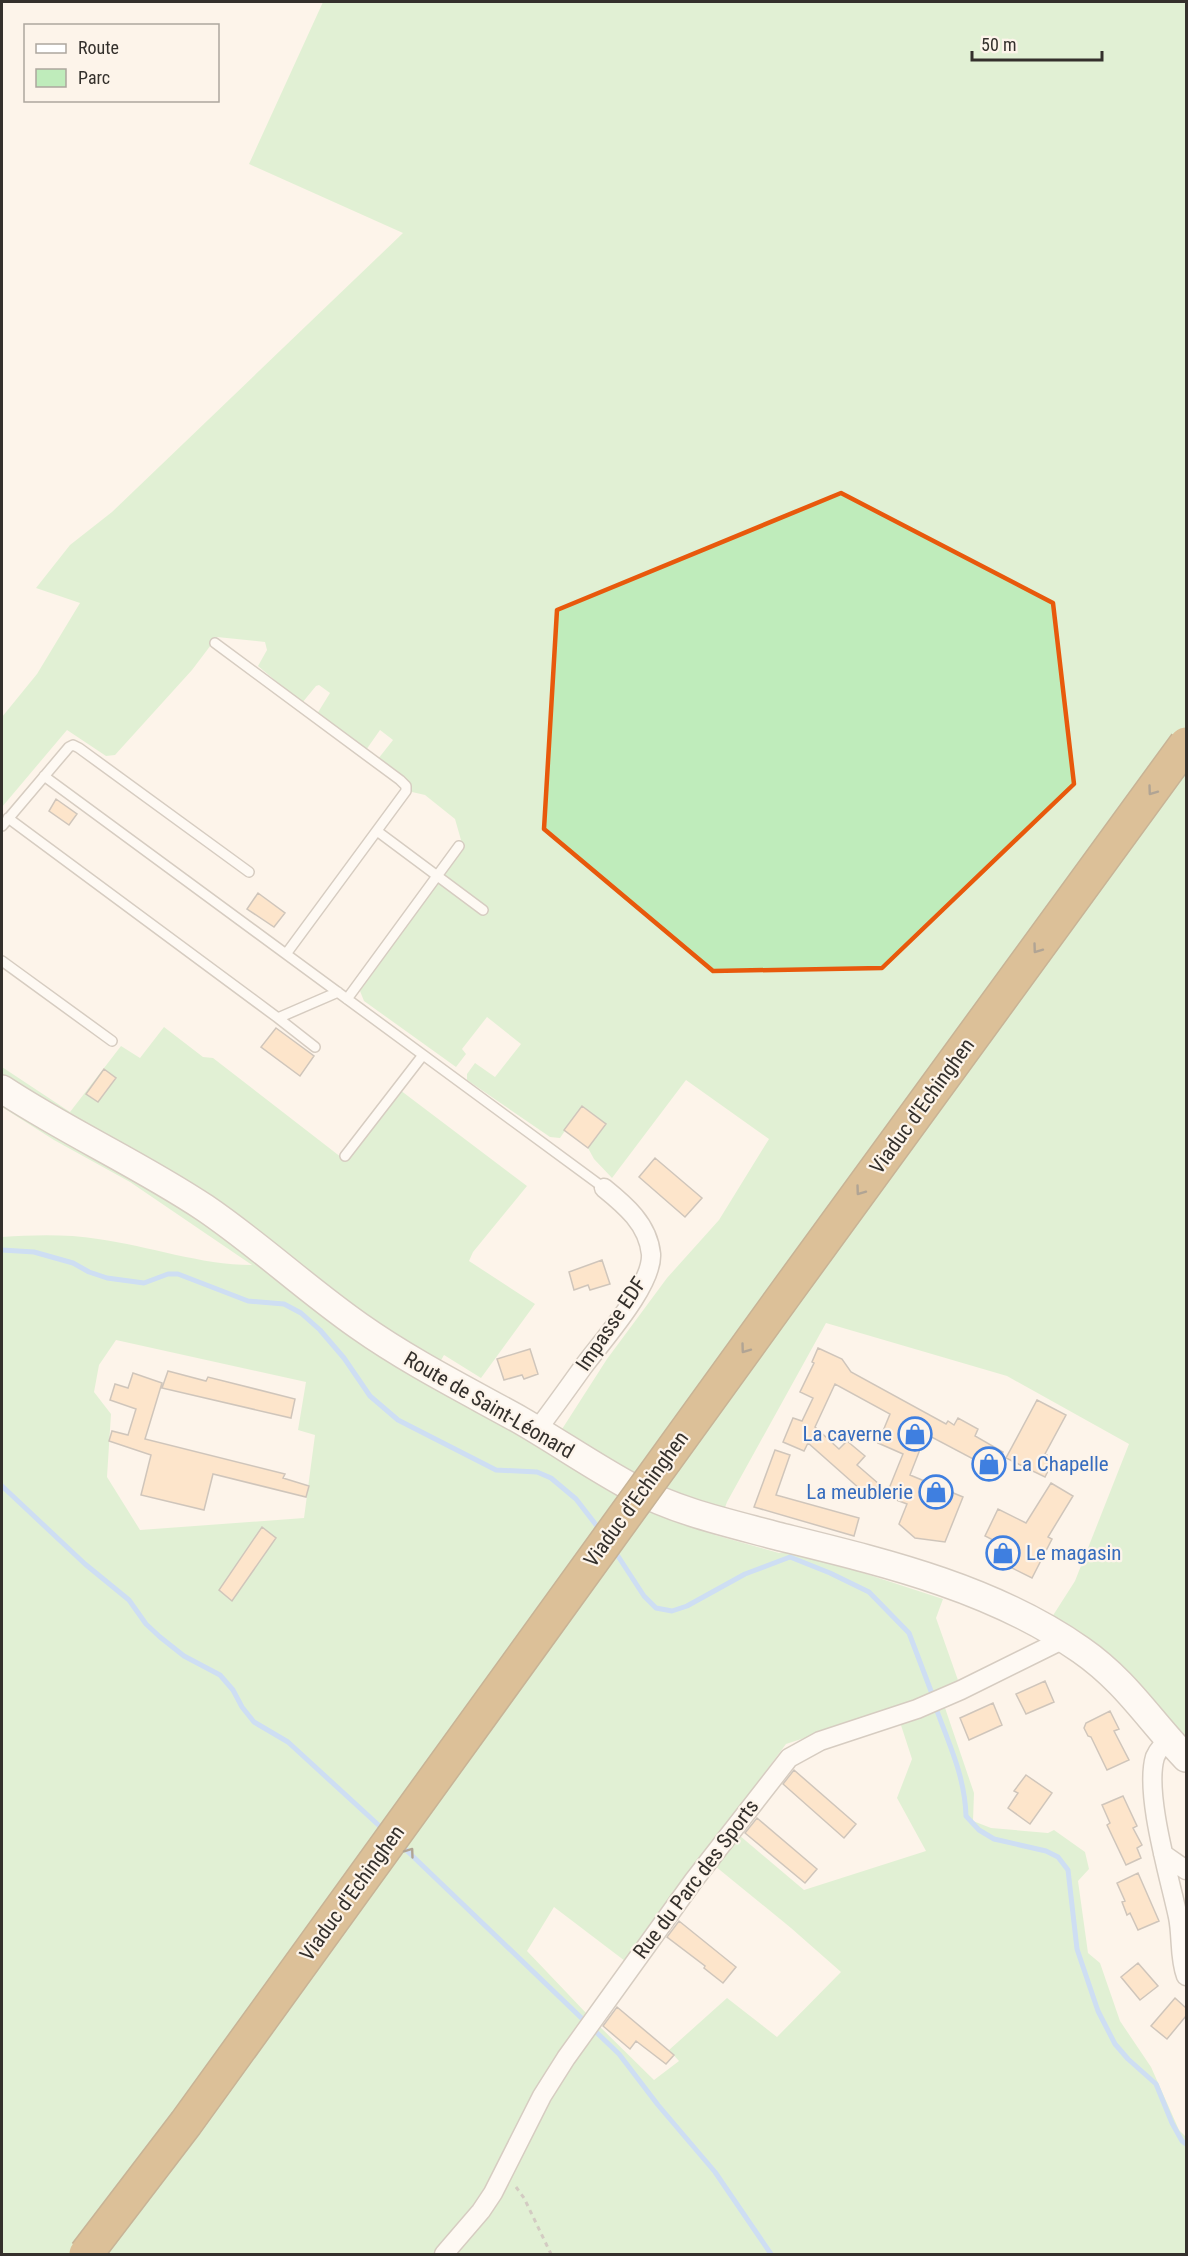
<svg xmlns="http://www.w3.org/2000/svg" width="1188" height="2256" font-family="'Roboto Condensed',sans-serif">
<style>
.green{fill:#bfecbb;fill-rule:evenodd}
.lines{fill:none;stroke-linecap:round;stroke-linejoin:round}
.stream{stroke:#94c3ff;stroke-width:5}
.building{fill:#fcd2a7;stroke:#988d83;stroke-width:1.5}
.lane-casing{stroke:#a79c91;stroke-width:12}
.street-casing{stroke:#a79c91;stroke-width:21}
.secondary-casing{stroke:#a79c91;stroke-width:30}
.path{stroke:#a09a92;stroke-width:3;stroke-dasharray:4.5 4.5;stroke-linecap:butt}
.lane{stroke:#fff;stroke-width:9}
.street{stroke:#fff;stroke-width:18}
.secondary{stroke:#fff;stroke-width:27}
.highway-bridge-casing{stroke:#876532;stroke-width:36;stroke-linecap:butt}
.highway-bridge{stroke:#b38135;stroke-width:33}
.oneway{stroke:#54442e}
.marked{fill:none;stroke:#e8590c;stroke-width:4.5;stroke-linejoin:round}
.labels{text-anchor:middle;stroke-width:4.5;stroke-linejoin:round;paint-order:stroke}
.street-label{font-size:21px;fill:#34302c;stroke:#fdf4ea}
.shop-label{font-size:21px;fill:#366cbe;stroke:#fdf4ea;text-anchor:end}
</style>
<rect width="100%" height="100%" fill="#fdf4ea"/>
<!-- green -->
<path class="green" d="M323 2H1186V1745L1052 1617 1075 1581 1129 1444 1007 1376 826 1323 727 1502 715 1535 779 1553 799 1552 943 1599 936 1618 959 1683 872 1716 786 1744 625 1961 554 1907 527 1951 587 2014 654 2080 679 2061 669 2050 727 1998 777 2037 841 1972 791 1928 715 1866 739 1835 804 1890 926 1851 897 1798 912 1759 899 1719 943 1702 974 1793 973 1821 991 1828 1048 1833 1054 1830 1085 1852 1089 1869 1078 1881 1088 1953 1100 1963 1120 2021 1151 2067 1179 2130 1186 2137V2254H2V1237C33 1235 67 1234 98 1239 150 1246 200 1265 252 1265L130 1182 54 1140 2 1107V1067L70 1112 121 1046 140 1058 164 1027 203 1057 213 1058 346 1161 400 1090 527 1186 473 1252 469 1261 535 1304 481 1378 444 1355 427 1385 548 1451 607 1359 667 1278 719 1220 769 1139 686 1080 612 1178 594 1159 588 1148 605 1124 582 1106 560 1138 550 1137 467 1080V1074L475 1063 495 1077 521 1044 487 1017 462 1049 466 1054 456 1067 364 1001 360 991 463 847 455 819 425 795 412 792 409 783 378 759 393 740 380 730 366 750 317 714 330 693 319 685 316 686 302 703 258 666 267 650 265 642 217 637 192 670 115 755 106 756 67 730 2 807V717L37 674 80 603 36 588 70 545 112 512 403 233 249 164ZM116 1340 306 1382 298 1430 315 1435 304 1518 140 1530 107 1477 111 1414 94 1392 99 1365Z"/>
<g class="lines">
<!-- stream -->
<path class="stream" d="M2 1250 34 1252 73 1263 89 1272 107 1278 144 1283 168 1274H178L248 1301 284 1304 301 1313 320 1330 344 1358 370 1396 398 1420 496 1470 537 1472 551 1478 576 1499 600 1530
M2 1486 85 1564 129 1600 146 1624 160 1637 184 1656 220 1675 233 1690 242 1707 254 1722 288 1742 385 1831
M614 1550 644 1596 656 1608 672 1611 687 1606 745 1574 790 1557 830 1573 869 1592 909 1633 931 1691
M937 1711C950 1746 965 1778 966 1816L979 1830 994 1839 1046 1851 1058 1857 1068 1870 1077 1949 1098 2011 1115 2044 1128 2059 1156 2084 1172 2123 1182 2141 1186 2144
M401 1845 619 2054 658 2105 715 2172 771 2254"/>
</g>
<!-- building -->
<path class="building" d="M56 799 77 814 69 825 49 811Z
M258 893 285 913 274 927 247 909Z
M276 1028 314 1056 300 1076 261 1047Z
M104 1069 116 1078 98 1102 86 1094Z
M582 1106 606 1124 588 1148 564 1130Z
M655 1158 702 1198 685 1217 639 1177Z
M602 1260 610 1284 590 1290 588 1285 574 1290 569 1272Z
M818 1348 842 1359 851 1372 946 1424 948 1421 954 1425 958 1418 978 1429 975 1436 1003 1452 990 1477 975 1469 979 1462 926 1434 910 1475 963 1497 945 1542 915 1538 899 1524 907 1504 886 1496 903 1454 878 1443 890 1414 835 1384 815 1427 839 1449 847 1441 865 1456 857 1465 879 1484 869 1497 808 1443 804 1451 783 1442 793 1418 802 1421 813 1398 800 1392 814 1363 812 1362Z
M530 1349 538 1374 524 1379 522 1375 504 1380 497 1359Z
M168 1371 206 1381 208 1377 295 1399 291 1418 162 1388Z
M133 1373 162 1383 145 1439 285 1474 283 1478 309 1486 306 1497 213 1474 204 1510 141 1495 151 1455 109 1441 112 1431 128 1435 136 1409 110 1400 115 1384 128 1388Z
M1037 1400 1066 1415 1045 1454 1054 1459 1045 1477 1006 1458Z
M775 1450 790 1455 776 1495 859 1518 854 1536 754 1507Z
M1051 1483 1073 1496 1048 1537 1052 1539 1032 1578 994 1559 1001 1544 985 1536 998 1509 1026 1523Z
M262 1527 276 1538 232 1601 219 1590Z
M1045 1681 1054 1702 1026 1714 1016 1694Z
M993 1703 1002 1725 969 1740 960 1718Z
M1110 1711 1119 1729 1114 1731 1129 1760 1107 1770 1091 1737 1088 1736 1084 1728 1086 1723Z
M794 1770 856 1824 844 1838 783 1784Z
M1026 1775 1052 1793 1030 1824 1008 1808 1018 1793 1014 1791Z
M1123 1796 1137 1826 1133 1828 1142 1845 1137 1848 1141 1858 1126 1865 1107 1825 1110 1823 1102 1805Z
M757 1818 817 1869 805 1883 745 1833Z
M1138 1873 1159 1921 1138 1930 1130 1913 1127 1915 1122 1902 1125 1901 1117 1883Z
M679 1921 736 1967 723 1983 704 1968 705 1966 667 1937Z
M1138 1963 1158 1986 1140 2000 1121 1977Z
M1175 1998 1186 2008V2016L1167 2039 1151 2026Z
M617 2007 674 2055 666 2064 636 2041 630 2049 603 2026Z"/>
<g class="lines">
<defs>
<path id="lane" d="M215 643 400 780 406 786V791L286 954
M44 776 604 1188
M8 818 278 1018 315 1047
M2 826 69 747 73 745 79 748 249 872
M377 831 483 910
M2 961 112 1041
M347 999 459 846
M278 1018 338 992
M345 1156 423 1055"/>
<path id="street" d="M537 1430C553 1409 568 1388 583 1367 602 1341 653 1285 651 1254 648 1224 625 1205 604 1188
M1170 1740C1163 1744 1158 1750 1155 1757 1144 1793 1170 1879 1178 1917 1182 1936 1179 1958 1186 1976
M1163 1854 1186 1870
M444 2254 481 2211 493 2193 542 2096 566 2058 694 1880 789 1758 820 1741 917 1709 961 1690 1064 1639"/>
<path id="secondary" d="M2 1089C67 1132 139 1164 205 1208 258 1244 306 1289 359 1326 410 1362 466 1390 520 1420 558 1442 594 1467 633 1488 678 1512 729 1523 777 1536 882 1562 991 1587 1081 1650 1127 1682 1149 1720 1186 1758"/>
</defs>
<!-- lane casing -->
<use href="#lane" class="lane-casing"/>
<!-- street casing -->
<use href="#street" class="street-casing"/>
<!-- secondary casing -->
<use href="#secondary" class="secondary-casing"/>
<!-- path -->
<path class="path" d="M516 2187 524 2198 551 2254"/>
<!-- lane -->
<use href="#lane" class="lane"/>
<!-- street -->
<use href="#street" class="street"/>
<!-- secondary -->
<use href="#secondary" class="secondary"/>
<defs>
<path id="highway-bridge" d="M86 2254 186 2123 788 1290 1186 744"/>
</defs>
<!-- highway-bridge casing -->
<use href="#highway-bridge" class="highway-bridge-casing"/>
<!-- highway-bridge -->
<use href="#highway-bridge" class="highway-bridge"/>
</g>
<!-- one-way arrows -->
<defs><path id="oneway-chevron" d="M-2-3.5L2.5 0L-2 3.5" fill="none" stroke-width="1.6" stroke-linecap="round" stroke-linejoin="round" transform="scale(1.5)"/></defs>
<g class="oneway">
<use href="#oneway-chevron" transform="translate(1152 791) rotate(126)"/>
<use href="#oneway-chevron" transform="translate(1037 949) rotate(126)"/>
<use href="#oneway-chevron" transform="translate(860 1191) rotate(126)"/>
<use href="#oneway-chevron" transform="translate(745 1349) rotate(126)"/>
<use href="#oneway-chevron" transform="translate(410 1852) rotate(-54)"/>
</g>
<!-- marked area -->
<path d="M0 0H1188V2256H0ZM841 493 1053 603 1074 784 882 968 713 971 544 829 557 610Z" fill="#fdf4ea" fill-opacity=".55" fill-rule="evenodd"/>
<path class="marked" d="M841 493 1053 603 1074 784 882 968 713 971 544 829 557 610Z"/>
<!-- icons -->
<defs>
<symbol id="shop-ring" viewBox="-11 -11 22 22"><circle r="9.5" fill="#fdf4ea" stroke="#3f7fe0" stroke-width="1.5"/><path d="M-5-2.5h2.3a2.7 3.5 0 0 1 5.4 0H5L5.5 6h-11ZM-1.5-2.5h3a1.5 2.3 0 0 0-3 0Z" fill="#3f7fe0"/></symbol>
</defs>
<g fill-rule="evenodd">
<use href="#shop-ring" x="896" y="1415" width="38" height="38"/>
<use href="#shop-ring" x="970" y="1445" width="38" height="38"/>
<use href="#shop-ring" x="917" y="1473" width="38" height="38"/>
<use href="#shop-ring" x="984" y="1534" width="38" height="38"/>
</g>
<g class="labels">
<!-- street labels -->
<g class="street-label">
<text transform="translate(922 1106) rotate(-54)" y="7">Viaduc d'Echinghen</text>
<text transform="translate(611 1324) rotate(-56)" y="7">Impasse EDF</text>
<text transform="translate(489 1405) rotate(30)" y="7">Route de Saint-Léonard</text>
<text transform="translate(636 1499) rotate(-54)" y="7">Viaduc d'Echinghen</text>
<text transform="translate(696 1879) rotate(-53)" y="7">Rue du Parc des Sports</text>
<text transform="translate(352 1893) rotate(-54)" y="7">Viaduc d'Echinghen</text>
</g>
<!-- shop labels -->
<g class="shop-label">
<text x="892" y="1441">La caverne</text>
<text x="1012" y="1471" text-anchor="start">La Chapelle</text>
<text x="913" y="1499">La meublerie</text>
<text x="1026" y="1560" text-anchor="start">Le magasin</text>
</g>
</g>
<!-- border -->
<rect width="1188" height="2256" fill="none" stroke="#34302c" stroke-width="6"/>
<!-- legend -->
<rect x="24" y="24" width="195" height="78" fill="#fdf4ea" stroke="#ada69e" stroke-width="1.5"/>
<rect x="36" y="44" width="30" height="9" fill="#ffffff" stroke="#ada69e" stroke-width="1.5"/>
<text x="78" y="54" font-size="18" fill="#34302c">Route</text>
<rect x="36" y="69" width="30" height="18" fill="#bfecbb" stroke="#ada69e" stroke-width="1.5"/>
<text x="78" y="84" font-size="18" fill="#34302c">Parc</text>
<!-- scale -->
<path d="M972 51v9h130v-9" fill="none" stroke="#34302c" stroke-width="3"/>
<text x="981" y="51" font-size="18" fill="#34302c" stroke="#fdf4ea" stroke-width="4.5" paint-order="stroke">50 m</text>
</svg>
